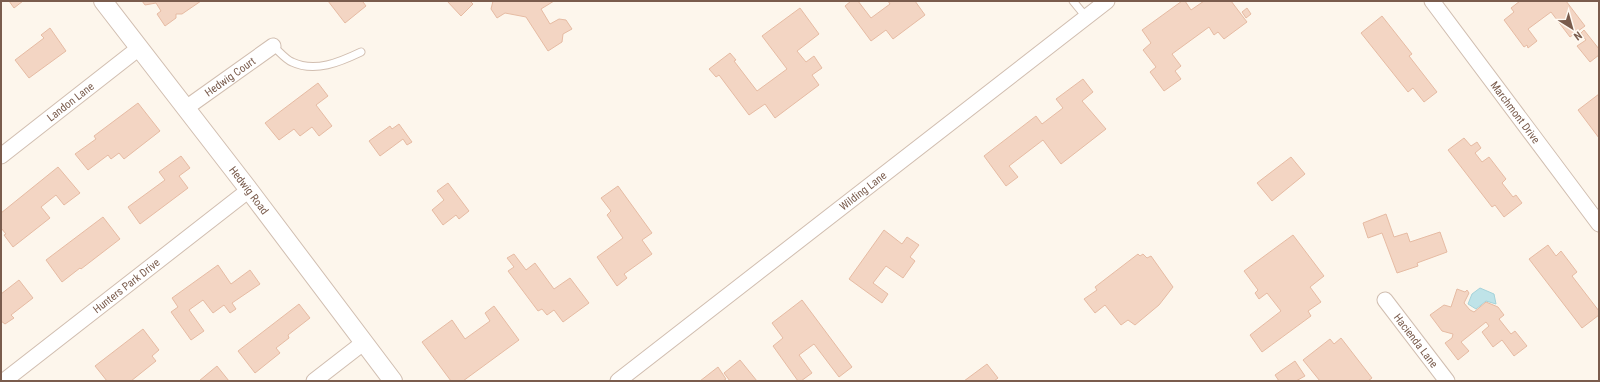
<svg xmlns="http://www.w3.org/2000/svg" width="1600" height="382" font-family="'Roboto Condensed',sans-serif">
<style>
.water{fill:#bfe3e8;stroke:#a5d3da}
.building{fill:#f3d5c3;stroke:#e6bba3}
.lines{fill:none;stroke-linecap:round;stroke-linejoin:round}
.service-casing{stroke:#d1beb0;stroke-width:9}
.minor-casing{stroke:#d1beb0;stroke-width:17}
.tertiary-casing{stroke:#d1beb0;stroke-width:20}
.service{stroke:#fff;stroke-width:7}
.minor{stroke:#fff;stroke-width:15}
.tertiary{stroke:#fff;stroke-width:18}
.labels{text-anchor:middle;stroke-width:3;stroke-linejoin:round;paint-order:stroke}
.street-label{font-size:11px;fill:#7a5c4d;stroke:#fffaf3}
</style>
<rect width="100%" height="100%" fill="#fdf6ec"/>
<!-- water -->
<path class="water" d="M1480 288 1494 294 1496 304 1486 301 1476 309 1468 304 1472 294Z"/>
<!-- building -->
<path class="building" d="M9 1H23L14 8Z
M142 1H201L182 14H176V18L165 26 157 14 161 11 156 3 145 5Z
M328 1H364L363 2 366 6 345 23Z
M447 1H470L473 4 461 16Z
M493 1H554L541 9 550 24 559 19 566 20 572 29 563 34 562 42 548 51 526 17 505 13 497 18 491 9Z
M851 1H858L871 18 890 4 888 1H915L925 15 893 39 886 30 871 41 845 6Z
M1182 1H1185L1191 10 1204 1H1231L1247 22 1224 39 1218 32 1214 35 1209 27 1172 54 1181 66 1175 71 1181 79 1164 91 1150 72 1156 67 1143 50 1151 43 1142 30Z
M1520 1H1566L1585 26 1570 37 1551 12 1528 29 1537 41 1528 48 1527 45 1524 47 1504 20 1514 12 1511 8Z
M800 8 819 34 797 51 806 62 814 56 822 68 812 75 819 85 775 118 765 104 749 115 719 75 716 77 709 69 730 53 736 60 734 61 757 91 787 69 762 36Z
M1247 8 1251 14 1246 18 1242 12Z
M1382 16 1412 54 1409 56 1437 92 1424 102 1413 88 1408 92 1361 33Z
M50 28 66 51 29 78 15 60 44 38 41 35Z
M1584 30 1599 49V55L1590 62 1577 46 1586 40 1581 33Z
M1083 79 1093 92 1082 101 1106 129 1061 164 1043 140 1009 166 1018 177 1006 186 984 156 1036 116 1042 124 1063 108 1056 99Z
M318 83 328 96 316 105 332 126 319 136 312 127 300 136 294 129 279 140 265 123Z
M1599 94V138L1578 110Z
M138 103 160 131 124 159 119 153 111 159 108 155 88 170 75 154 96 139 94 136Z
M399 124 412 142 407 145 403 139 380 156 369 141 390 126 392 129Z
M1464 138 1471 146 1477 142 1481 148 1475 153 1482 162 1489 157 1506 179 1502 183 1513 197 1516 195 1522 203 1504 217 1495 205 1492 207 1448 150Z
M181 156 190 168 179 176 188 188 140 224 128 207 165 180 159 172Z
M1291 157 1305 174 1272 201 1257 183Z
M58 167 80 193 64 205 56 195 41 207 50 218 13 247 4 235 6 234 1 228V213Z
M448 183 469 211 459 219 456 215 443 225 432 210 444 200 437 191Z
M618 186 652 233 642 240 652 254 624 274 627 278 617 286 597 257 623 238 607 215 611 211 601 198Z
M1386 214 1394 237 1407 233 1410 242 1440 232 1447 252 1417 263 1418 266 1397 273 1382 233 1368 238 1363 223Z
M103 217 120 239 81 269 80 268 62 282 46 260Z
M884 230 902 244 907 237 919 245 910 257 915 261 903 278 886 266 873 283 888 294 882 303 849 279Z
M1293 235 1324 276 1310 287 1321 302 1308 311 1311 316 1262 352 1250 335 1281 311 1267 293 1259 299 1255 293 1258 290 1244 271Z
M1548 245 1556 256 1561 251 1577 272 1572 276 1599 311V315L1582 328 1529 259Z
M514 254 526 270 535 263 554 289 570 278 589 303 563 322 554 310 547 315 542 309 538 311 508 271 514 267 507 258Z
M1138 254 1140 256 1143 254 1147 258 1151 256 1173 287 1159 305 1135 325 1128 320 1121 325 1105 305 1095 313 1084 299 1097 290 1095 287Z
M218 265 231 284 250 270 260 284 232 303 236 309 230 313 224 305 213 313 203 300 189 310 204 331 191 340 171 312 178 307 172 298Z
M19 280 33 298 11 315 14 318 5 324 1 321V294Z
M1457 289 1465 292 1467 290 1469 293 1464 303 1470 310 1474 312 1486 302 1498 307 1504 315 1499 319 1511 334 1515 331 1527 346 1514 356 1502 340 1493 347 1482 332 1489 326 1486 322 1461 342 1469 351 1458 360 1445 343 1452 338 1453 334 1442 331 1430 315 1444 305 1451 307Z
M802 300 852 367 839 377 814 344 799 355 812 373 801 381H798L773 346 783 338 772 323Z
M299 304 310 318 288 335 289 338 276 348 280 353 255 373 238 351Z
M494 306 519 340 463 381H451L422 342 452 320 465 339 490 321 485 313Z
M143 329 159 350 152 356 156 361 131 381H107L95 366Z
M1341 338 1372 378 1368 381H1320L1303 360 1330 339 1334 344Z
M740 360 757 381H730L724 373Z
M1295 361 1305 376 1296 381H1279L1275 375Z
M987 364 998 378 994 381H964Z
M217 366 229 381H199Z
M718 367 726 379 723 381H700Z"/>
<g class="lines">
<defs>
<path id="service" d="M1073 1 1086 17
M273 46C279 51 285 59 292 62 315 73 340 62 361 52"/>
<g id="minor">
<path id="s1" d="M1432 1 1599 224"/>
<path id="s2" d="M186 108 273 46"/>
<path id="s3" d="M1 156 139 48"/>
<path id="s4" d="M1385 300 1447 381"/>
<path id="s5" d="M4 381 249 190"/>
<path d="M314 381 363 343"/>
<path id="s6" d="M618 381 1107 1"/>
</g>
<g id="tertiary">
<path id="s7" d="M103 1 249 190 393 381"/>
</g>
</defs>
<!-- service casing -->
<use href="#service" class="service-casing"/>
<!-- minor casing -->
<use href="#minor" class="minor-casing"/>
<!-- tertiary casing -->
<use href="#tertiary" class="tertiary-casing"/>
<!-- service -->
<use href="#service" class="service"/>
<!-- minor -->
<use href="#minor" class="minor"/>
<!-- tertiary -->
<use href="#tertiary" class="tertiary"/>
</g>
<g class="labels">
<!-- street labels -->
<g class="street-label">
<text dy="4" stroke="none"><textPath href="#s2" startOffset="54">Hedwig Court</textPath></text>
<text dy="4" stroke="none"><textPath href="#s3" startOffset="88">Landon Lane</textPath></text>
<text dy="4" stroke="none"><textPath href="#s1" startOffset="139">Marchmont Drive</textPath></text>
<text dy="4" stroke="none"><textPath href="#s7" startOffset="239">Hedwig Road</textPath></text>
<text dy="4" stroke="none"><textPath href="#s6" startOffset="310">Wilding Lane</textPath></text>
<text dy="4" stroke="none"><textPath href="#s5" startOffset="155">Hunters Park Drive</textPath></text>
<text dy="4" stroke="none"><textPath href="#s4" startOffset="51">Hacienda Lane</textPath></text>
</g>
</g>
<!-- border -->
<rect width="1600" height="382" fill="none" stroke="#7a5c4d" stroke-width="4"/>
<!-- north arrow -->
<g transform="translate(1572 28) rotate(143)" stroke="#fffaf3" stroke-width="3" paint-order="stroke">
<path d="M0-3L7 15L0 10L-7 15Z" fill="#7a5c4d"/>
<text y="-6" font-size="11" font-weight="bold" text-anchor="middle" fill="#7a5c4d">N</text>
</g>
</svg>
